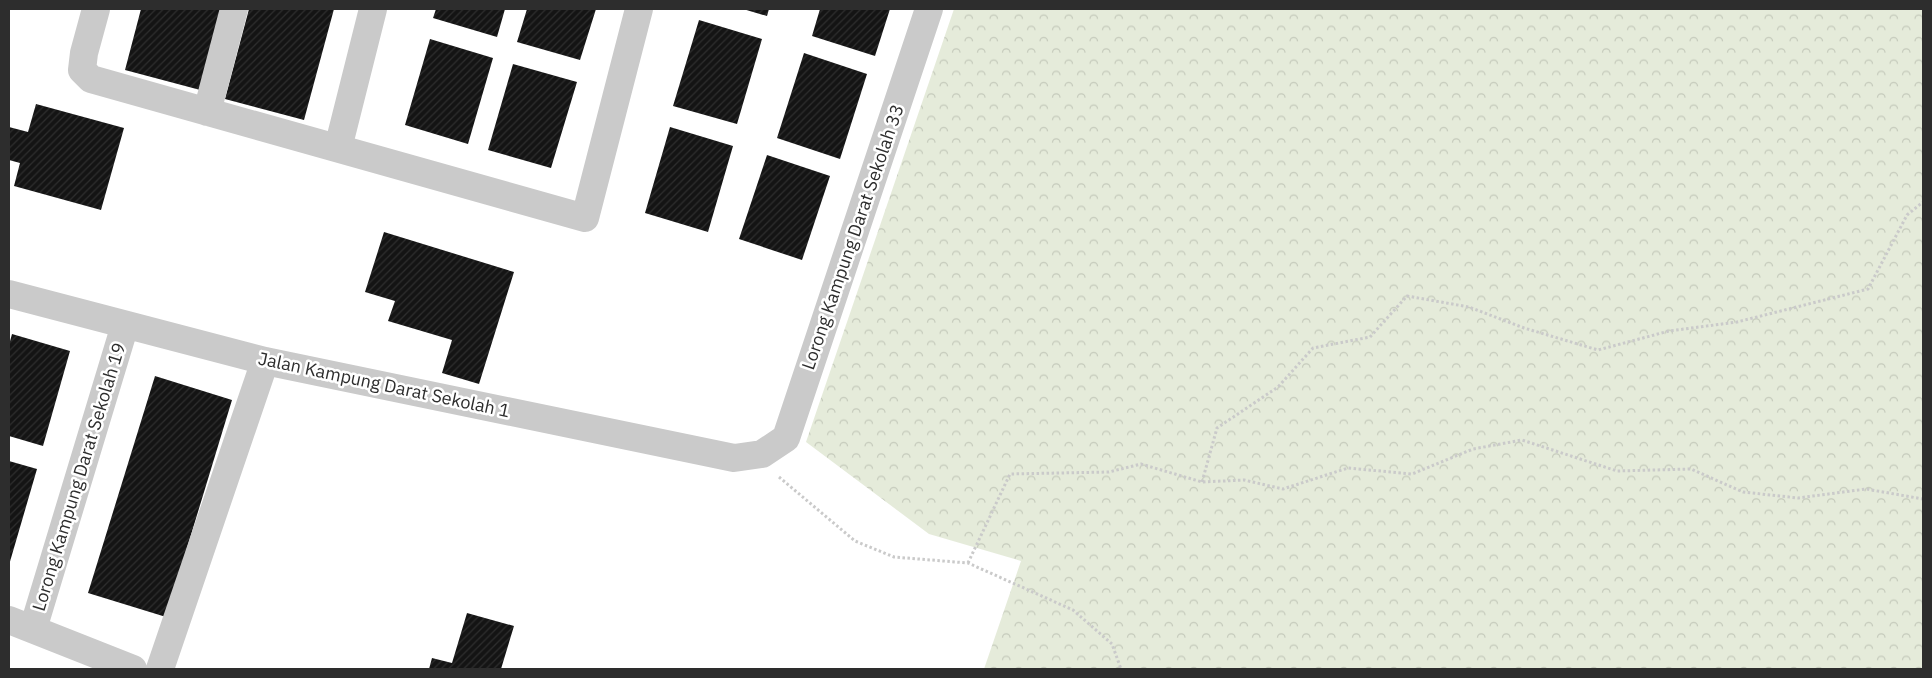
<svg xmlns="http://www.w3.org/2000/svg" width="1932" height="678" font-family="'IBM Plex Sans',sans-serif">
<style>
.forest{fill:url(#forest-crowns)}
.building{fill:url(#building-hatch)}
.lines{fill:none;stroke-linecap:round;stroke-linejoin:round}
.path{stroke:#cacaca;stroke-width:3;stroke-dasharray:2.5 2.5;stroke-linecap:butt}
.minor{stroke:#cacaca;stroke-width:28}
.labels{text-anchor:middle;stroke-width:5;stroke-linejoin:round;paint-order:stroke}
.street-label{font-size:18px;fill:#2d2d2d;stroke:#fff}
</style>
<defs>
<pattern id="forest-crowns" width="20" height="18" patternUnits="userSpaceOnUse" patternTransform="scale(1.25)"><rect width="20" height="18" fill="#e5ebda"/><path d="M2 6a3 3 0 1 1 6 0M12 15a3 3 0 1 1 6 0" fill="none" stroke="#c5cabb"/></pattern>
<pattern id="building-hatch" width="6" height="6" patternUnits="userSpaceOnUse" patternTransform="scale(1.25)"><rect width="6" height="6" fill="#141414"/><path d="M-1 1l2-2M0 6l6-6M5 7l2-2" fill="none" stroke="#2e2e2e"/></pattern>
</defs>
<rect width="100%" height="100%" fill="#fff"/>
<!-- forest -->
<path class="forest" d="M954 9H1923V669H984L1021 561 929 534 806 442Z"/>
<!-- building -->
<path class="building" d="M141 9H226L204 91 125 70Z
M249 9H334L304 120 225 99Z
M436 9H505L497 37 433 18Z
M527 9H596L580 60 517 42Z
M743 9H769L767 16Z
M820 9H890L875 56 812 36Z
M699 20 762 39 737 124 673 106Z
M430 39 493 58 468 144 405 125Z
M804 53 867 74 840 159 777 138Z
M513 64 577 82 551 168 488 150Z
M36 104 124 128 101 210 14 186 20 163 9 160V127L28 132Z
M670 127 733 146 708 232 645 213Z
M767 155 830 176 802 260 739 239Z
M384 232 514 272 479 384 442 373 452 340 388 321 395 301 365 292Z
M12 334 70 351 43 446 9 436V345Z
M155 376 232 400 166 617 88 593Z
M9 461 37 469 9 565Z
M467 613 514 626 501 669H429L432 658 452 663Z"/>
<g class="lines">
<!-- path -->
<path class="path" d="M779 477 855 541 894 557 968 563 1073 610 1112 644 1121 669
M1202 482 1217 428 1278 387 1313 348 1370 337 1407 296 1469 307 1524 328 1598 350 1669 331 1737 322 1868 289 1907 215 1923 202
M968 563 1010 474 1109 472 1141 464 1202 482 1244 480 1283 489 1348 468 1412 474 1473 449 1522 440 1617 471 1691 469 1743 492 1798 498 1866 489 1923 499"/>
<!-- minor -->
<path class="minor" d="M96 9 84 53 82 70 91 79 585 218 639 9
M207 112 234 9
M338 148 373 9
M9 294 265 361 734 458 762 454 786 438 929 9
M9 620 133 669
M33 629 125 325
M160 669 265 361"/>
</g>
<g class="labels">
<!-- street labels -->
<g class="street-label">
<text transform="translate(853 237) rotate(-71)" y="6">Lorong Kampung Darat Sekolah 33</text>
<text transform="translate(384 385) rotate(12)" y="6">Jalan Kampung Darat Sekolah 1</text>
<text transform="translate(79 477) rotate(-73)" y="6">Lorong Kampung Darat Sekolah 19</text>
</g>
</g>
<!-- border -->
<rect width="1932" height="678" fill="none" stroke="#2d2d2d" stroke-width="20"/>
</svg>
